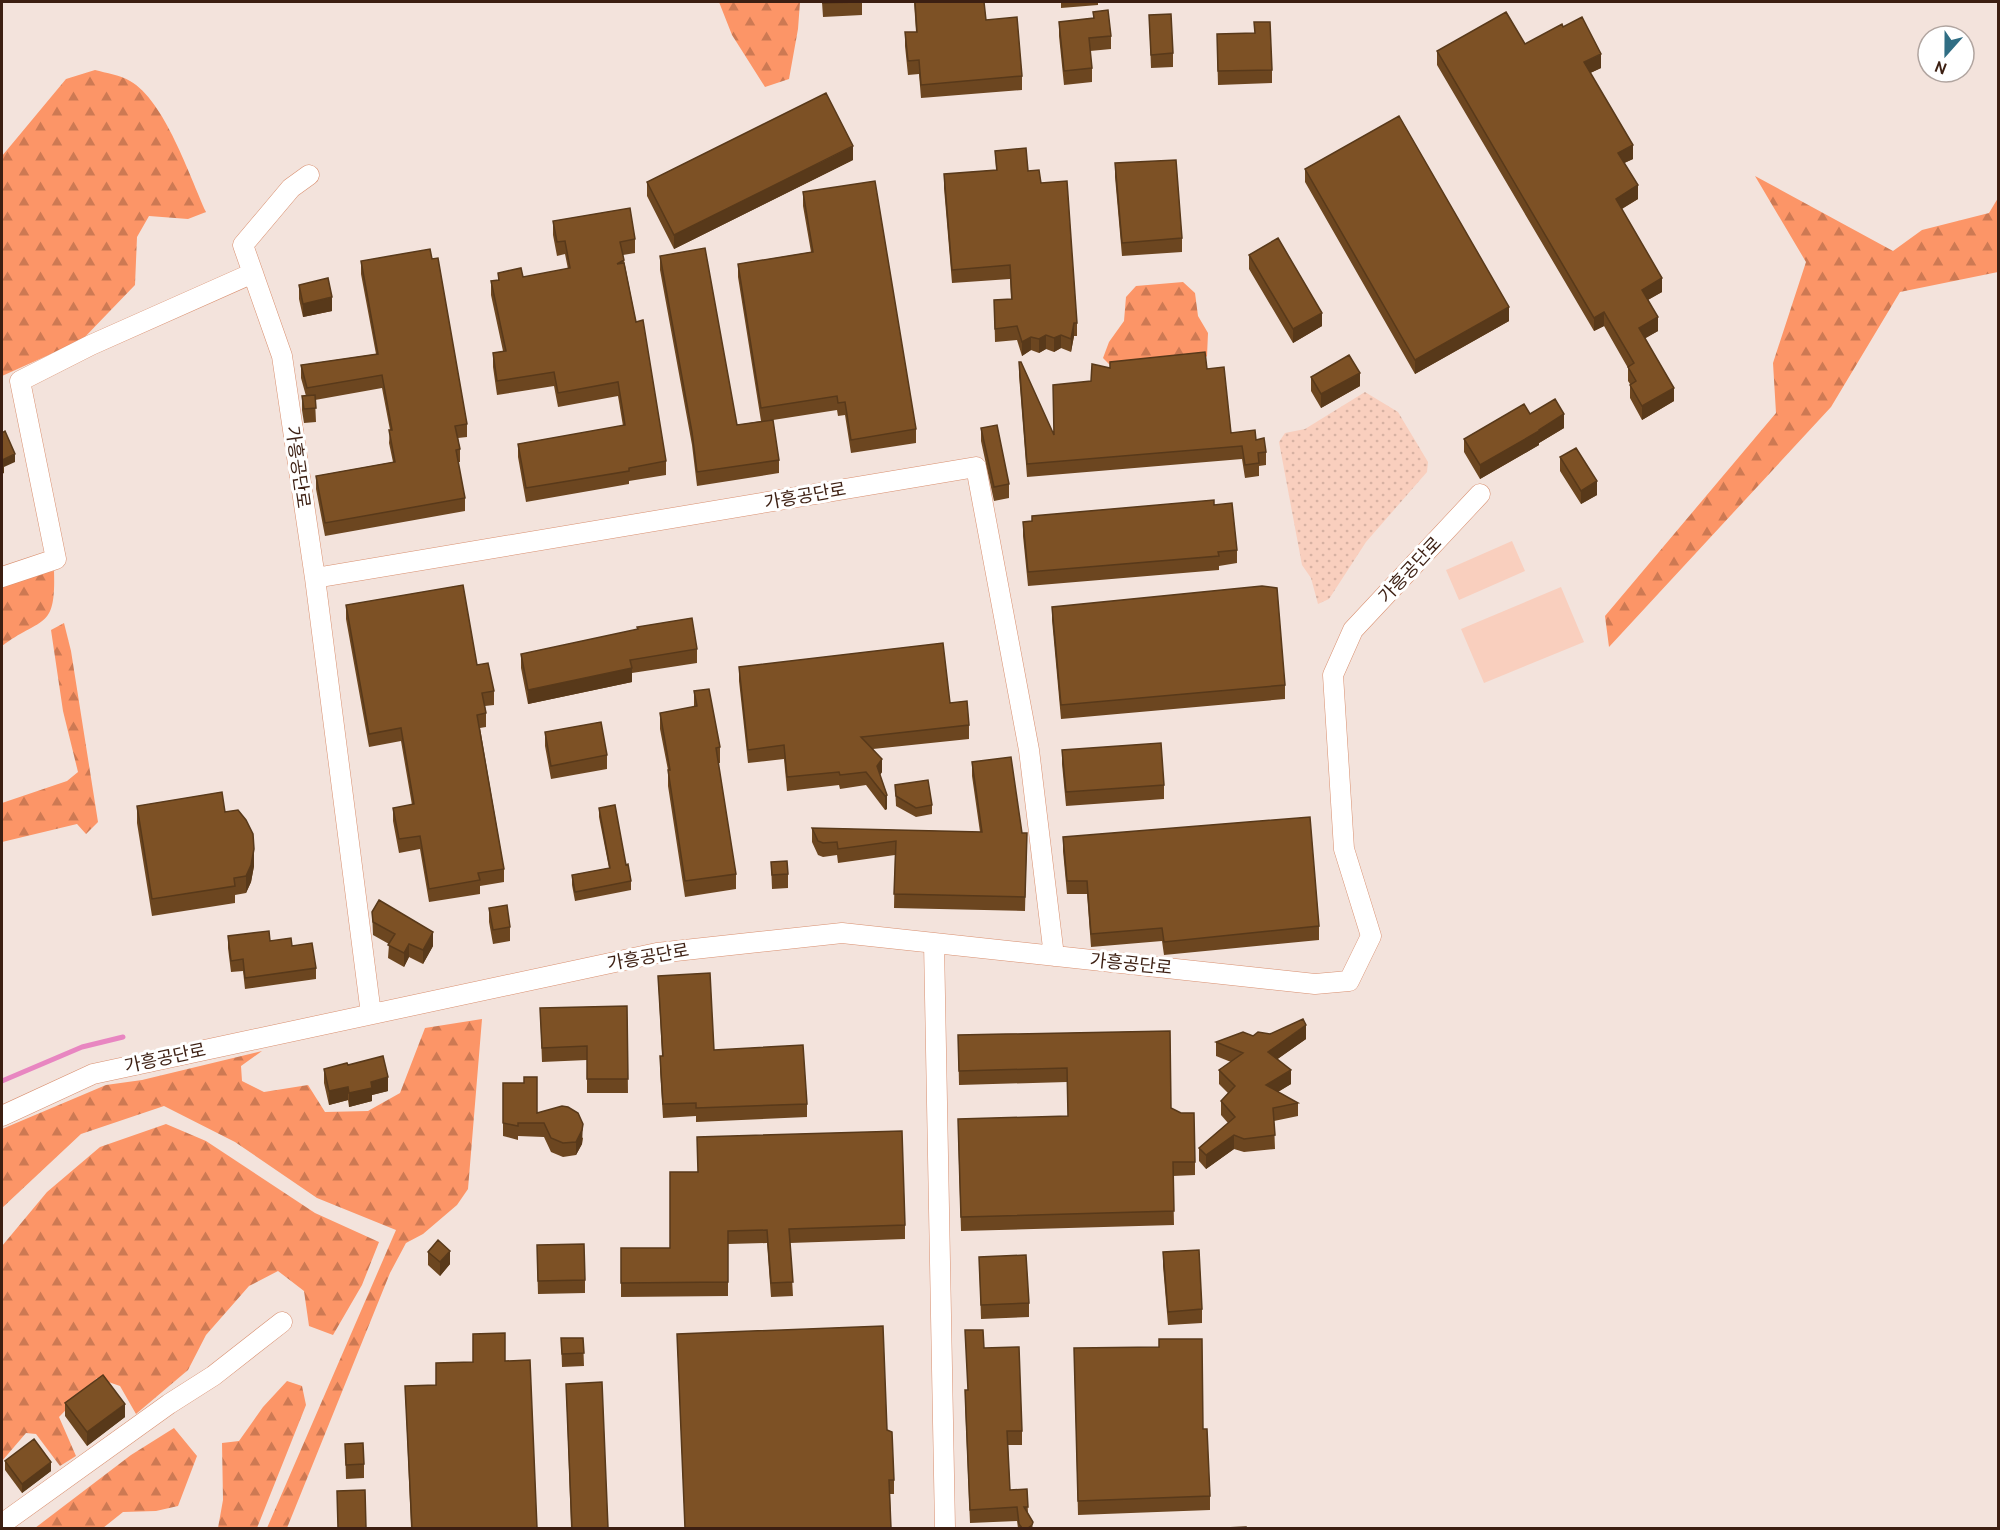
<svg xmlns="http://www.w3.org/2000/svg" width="2000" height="1530" font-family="Cabin,'Noto Sans KR',sans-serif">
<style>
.green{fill:url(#green-dots)}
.forest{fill:url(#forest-firs)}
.pitch{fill:#f9cfbe}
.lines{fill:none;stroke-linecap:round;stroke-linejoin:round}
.stream{stroke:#e886c1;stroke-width:5}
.minor-casing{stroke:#d98f6f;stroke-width:21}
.minor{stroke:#fff;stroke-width:20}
.wall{fill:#6c4620}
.shaded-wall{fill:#58391a}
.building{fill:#7d5125;stroke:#58391a;stroke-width:1.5}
.labels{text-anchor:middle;stroke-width:6;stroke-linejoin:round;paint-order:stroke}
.street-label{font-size:18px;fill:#3c1f12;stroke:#fff}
</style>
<defs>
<pattern id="green-dots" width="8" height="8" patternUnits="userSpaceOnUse" patternTransform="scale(1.5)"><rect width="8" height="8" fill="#f9cfbe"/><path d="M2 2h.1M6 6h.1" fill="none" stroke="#d6b1a2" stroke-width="1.8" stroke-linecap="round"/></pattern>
<pattern id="forest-firs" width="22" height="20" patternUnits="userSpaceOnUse" patternTransform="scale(1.5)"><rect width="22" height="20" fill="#fc9567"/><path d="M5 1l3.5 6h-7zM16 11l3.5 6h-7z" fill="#cd7953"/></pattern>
</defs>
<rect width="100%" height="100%" fill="#f3e3dc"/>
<!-- green -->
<path class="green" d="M1365 392 1398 412 1428 462 1427 472 1366 542 1329 599 1318 604 1311 578 1302 565 1279 442 1285 433 1305 429Z"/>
<!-- forest -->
<path class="forest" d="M719 2H800L798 29 789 79 765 87 732 35Z
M95 70C106 73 121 75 130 81 165 101 189 175 206 212L188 219 149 216 137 237 135 285 82 340 2 376V156L66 79Z
M1755 176 1893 251 1922 230 1989 213 1998 198V272L1900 292 1831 407 1609 647 1605 616 1776 413 1773 363 1806 262Z
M1183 282 1195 293 1198 316 1208 333 1207 356 1202 361 1113 368 1103 358 1109 342 1124 321 1126 297 1136 286Z
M54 571C56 631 42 616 2 646V582L8 576Z
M64 623 71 651 98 822 86 834 77 824 2 842V803L67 781 78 772 63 711 51 630Z
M482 1019 468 1189 457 1205 423 1234 406 1243 390 1273 287 1528H267L396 1230 317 1198 235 1142 164 1106 81 1134 2 1208V1129L106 1085 142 1080 262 1051 241 1066 242 1081 264 1092 308 1085 325 1112 368 1111 400 1093 425 1028Z
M166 1124 206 1141 315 1213 379 1242 362 1285 333 1335 309 1326 304 1291 278 1271 249 1286 206 1335 188 1370 136 1414 120 1386 97 1378 59 1417 76 1456 60 1466 36 1434 26 1433 2 1461V1246L47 1192 100 1147Z
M287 1381 302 1386 306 1405 257 1528H218L223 1500 222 1443 239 1441 263 1407Z
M174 1428 197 1456 178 1506 156 1511 123 1512 103 1528H35L131 1455Z"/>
<!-- pitch -->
<path class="pitch" d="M1512 541 1525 571 1459 600 1446 570Z
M1561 587 1584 642 1484 683 1461 629Z"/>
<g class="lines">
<!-- stream -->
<path class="stream" d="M2 1081 82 1047 123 1037"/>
<defs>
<path id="minor" d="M309 175 291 188 243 245 282 356 315 578 371 1014
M2 577 56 559 20 381 91 345 253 273
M315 578 976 467 1029 750 1054 956
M934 943 945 1528
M2 1116 93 1074 657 953 842 933 1315 984 1349 981 1371 936 1344 849 1333 675 1353 630 1480 494
M2 1524 169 1404 213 1376 282 1322"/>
</defs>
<!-- minor casing -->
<use href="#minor" class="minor-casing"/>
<!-- minor -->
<use href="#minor" class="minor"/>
</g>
<!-- wall -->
<path class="wall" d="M822 2H862V15L823 17Z
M914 2H984L986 20 1022 76V90L921 98 919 74 908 75 905 46V32H916Z
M1061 2H1098V5L1061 8Z
M1093 12 1111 36V49L1090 51 1092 68V82L1064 85 1059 36V22L1093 18Z
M1149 15 1173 53V67L1151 68Z
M1217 48 1272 70V83L1218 85Z
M1437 51 1601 68 1590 73 1633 159 1624 163 1638 199 1622 209 1662 292 1648 300 1658 331 1645 338 1674 401 1642 420 1630 398V384L1628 381V368L1604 326 1594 331 1437 65Z
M995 151 1028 171 1041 183 1077 323V336H1074L1071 352 1061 348 1054 352 1046 349 1039 353 1031 350 1022 356 1017 340 995 342 994 300 1011 299 1010 279 952 283 944 188V174L996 170Z
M853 160 674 249 647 196V182Z
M1115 163 1182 238V252L1122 256 1115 177Z
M1305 169 1509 321 1415 374 1305 182Z
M803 192 916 429V443L851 453 845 415 838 416 837 410 773 420 779 460V473L697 486 692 445 660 270V256L737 425 761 421 738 277V264L811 252 803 206Z
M553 221 635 239V253L623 255 636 322 666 461V475L629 481V484L526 502 518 457V444L623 426 618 396 558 407 554 386 497 395 493 367V353L503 351 491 295V281L498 280V273L523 277 568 269 565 254 557 256 553 235Z
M1249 255 1322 326 1293 343 1249 269Z
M361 261 467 424V437L458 438 460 449V462H458L465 498V511L325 536 316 489V476L393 462 389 443 390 430 382 388 315 400 316 422 304 423 302 410V396H306L301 378V365L376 354 361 274Z
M299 285 332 311 303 317 299 299Z
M1019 362 1053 434 1091 381 1110 368V362L1207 369 1231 433 1256 440 1266 452V465L1259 466V476L1245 478 1242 459 1027 477 1019 375Z
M1311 377 1360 386 1321 408 1311 391Z
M1530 414 1564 428 1539 443V445L1480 479 1464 452V439Z
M981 428 1009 484V498L994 501 981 441Z
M1560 457 1597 495 1581 504 1560 471Z
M1214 505 1237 550V563L1219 566V570L1028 586 1023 536V522Z
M346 605 477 665 494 691V705L485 706 486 713V727L480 728 504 869V882L480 886V894L429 902 420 849 399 853 393 821V808L412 805 401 741 369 747 346 619Z
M1052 607 1285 685V699L1061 719 1052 620Z
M697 649V663L632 673V682L528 704 521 668V654Z
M739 667 950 703 969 725V739L873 749 882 772 880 775 887 795V809L885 810 866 785 840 789 839 785 787 791 784 759 748 763 739 681Z
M694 691 720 747V763H718L736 874V889L685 897 668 786V770L660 729V713L694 707Z
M545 732 607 755V769L551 779 545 746Z
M1062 750 1164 785V799L1066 806 1062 764Z
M972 762 1022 833H1027L1025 911 894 908 895 855 838 863 837 855 823 857 818 855 812 842V828L980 832 972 776Z
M895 785 932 805V814L916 817 896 806Z
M137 806 225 812 254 866 251 882 246 893 235 895V903L152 916 137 823Z
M599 808 626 865 631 881V890L575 901 572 885V875L609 868 599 817Z
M1063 837 1319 926V940L1164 955 1162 941 1091 947 1087 894H1067L1063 851Z
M771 862 788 874V888L772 889Z
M489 908 510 927V941L493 944 489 922Z
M372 912 433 946 423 964 409 957 404 967 388 958 389 944 373 935Z
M228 936 270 941 316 968V979L245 989 243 971 231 972 228 948Z
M658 976 714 1050 807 1104V1117L696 1122V1116L663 1118 660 1070V1056H662Z
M627 1006 628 1093H587V1060L542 1062 540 1008Z
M1170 1031 1171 1108 1195 1162V1175L1173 1176 1174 1225 961 1231 958 1133 1068 1116 1067 1082 959 1085 958 1035Z
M1253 1036 1306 1039 1277 1059 1291 1084 1278 1092 1298 1103V1116L1274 1121 1275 1149 1244 1152 1234 1149 1206 1169 1199 1161V1148L1228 1123 1221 1115V1101L1228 1093 1219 1084V1070L1231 1062 1216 1056V1042Z
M348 1065 388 1091 372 1095V1101L349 1107 348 1100 329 1105 324 1083V1069Z
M503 1083 537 1113 583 1138 582 1144 576 1155 563 1157 551 1152 544 1137 518 1136V1140L503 1136Z
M698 1172 905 1225V1239L790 1243 793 1296 771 1297 767 1243 728 1244V1296L621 1297V1248H670Z
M428 1252 450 1264 440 1276 428 1265Z
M1163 1252 1202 1309V1323L1168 1325 1163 1266Z
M979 1257 1029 1303V1317L981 1319Z
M537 1258 585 1280V1293L538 1294Z
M965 1330 984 1348 1022 1431V1445H1008L1010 1490 1027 1489 1028 1514 1033 1528H1018L1017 1521 970 1523 965 1403V1390H968Z
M677 1334 887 1430 894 1480V1494H890L891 1528H685Z
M561 1338H583L584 1366 562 1367Z
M1074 1348 1203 1429 1210 1496V1510L1078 1515Z
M436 1363 537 1528H411L405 1386 436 1385Z
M566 1384 608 1528H571Z
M65 1403 125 1417 87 1446 65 1416Z
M345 1444 364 1464V1478L346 1479Z
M5 1461 51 1471 22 1493 5 1470Z"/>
<!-- shaded-wall -->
<path class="shaded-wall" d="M1601 54V68L1584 76V62Z
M1633 145V159L1618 166V153Z
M853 146V160L674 249V235Z
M1638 185V199L1616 212V199Z
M1662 278V292L1642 303V290Z
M332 297V311L303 317V304Z
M1509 307V321L1415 374V360Z
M1604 312V326L1594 331V318Z
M1322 313V326L1293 343V329Z
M1658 317V331L1639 342V328Z
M1074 323V336L1071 352V339Z
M1046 335V349L1039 353V339Z
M1061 335V348L1054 352V338Z
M1031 337V350L1022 356V342Z
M1360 373V386L1321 408V394Z
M1674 388V401L1642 420V406Z
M1564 414V428L1539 443V445L1480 479V465Z
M15 454V462L4 467V473L2 474V460Z
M1597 481V495L1581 504V491Z
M632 668V682L528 704V690Z
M882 759V772L877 779V766Z
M887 795V809L885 810V796Z
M254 849V866L251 882 246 893V876Z
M433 932V946L423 964V950Z
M409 944V957L404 967V953Z
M1306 1025V1039L1268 1066V1052Z
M1291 1070V1084L1266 1099V1085Z
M388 1077V1091L372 1095V1101L349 1107V1093L371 1082Z
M348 1087V1100L329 1105V1091Z
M583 1124 582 1144 576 1155V1142Z
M1234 1135V1149L1206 1169V1155Z
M450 1251V1264L440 1276V1262Z
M125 1404V1417L87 1446V1432Z
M51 1462V1471L22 1493V1484Z"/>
<!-- building -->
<path class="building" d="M823 2H858L823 3Z
M915 2H984L986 20 1017 17 1022 76 921 85 919 60 908 61 905 32H917Z
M1108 10 1111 36 1089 38 1092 68 1064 71 1059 22 1094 18 1093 12Z
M1506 12 1525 44 1562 24 1563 27 1582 17 1601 54 1584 62 1633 145 1618 153 1638 185 1616 199 1662 278 1642 290 1658 317 1639 328 1674 388 1642 406 1630 385 1636 381 1628 367 1634 363 1604 312 1594 318 1437 51Z
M1171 14 1173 53 1151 55 1149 15Z
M1254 22H1270L1272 70 1218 71 1217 34 1255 33Z
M826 93 853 146 674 235 647 182Z
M1399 116 1509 307 1415 360 1305 169Z
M1026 148 1028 171 1039 170 1041 183 1067 181 1077 323H1074L1071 339 1061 335 1054 338 1046 335 1039 339 1031 337 1022 342 1017 326 995 329 994 300 1012 299 1010 265 952 270 944 174 997 170 995 151Z
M1176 160 1182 238 1122 243 1115 163Z
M875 181 916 429 851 440 845 402 838 403 837 396 761 408 738 264 813 252 803 192Z
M630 208 635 239 620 242 624 260 617 264 624 263 636 322 643 320 666 461 629 468V471L526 488 518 444 625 425 618 382 558 393 554 372 497 381 493 353 506 351 491 281 499 280 498 273 521 268 523 277 570 268 565 241 557 242 553 221Z
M1278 238 1322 313 1293 329 1249 255Z
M705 248 737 425 773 420 779 460 697 472 692 432 660 256Z
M430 249 432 259 438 258 467 424 455 426 460 449 456 450 465 498 325 523 316 476 395 462 389 430H392L382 375 307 388 301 365 378 354 361 261Z
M328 278 332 297 303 304 299 285Z
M1205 352 1207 369 1224 367 1231 433 1255 430 1256 440 1264 438 1266 452 1258 453 1259 463 1245 465 1242 446 1027 464 1019 362H1021L1054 435 1053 385 1091 381 1092 364 1110 368V362Z
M1349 355 1360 373 1321 394 1311 377Z
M315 395 316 408 304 409 302 396Z
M1555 399 1564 414 1539 430V431L1480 465 1464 439 1524 404 1530 414Z
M997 425 1009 484 994 487 981 428Z
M5 431 15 454 2 460 4 464 2 465V433Z
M1576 448 1597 481 1581 491 1560 457Z
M1214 500V505L1232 503 1237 550 1218 552 1219 556 1028 572 1023 522 1032 521V516Z
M463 585 477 665 488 663 494 691 482 693 486 713 477 715 504 869 478 873 480 880 429 889 420 836 399 839 393 808 414 804 401 728 369 734 346 605Z
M1262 586 1277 588 1285 685 1061 705 1052 607Z
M692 618 697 649 630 660 632 668 528 690 521 654 638 629 637 627Z
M943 643 950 703 967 701 969 725 861 737 882 759 877 766 887 795 885 796 866 772 840 775 839 772 787 777 784 745 748 750 739 667Z
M709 689 720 747 716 748 736 874 685 881 668 770H670L660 713 697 706 694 691Z
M601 722 607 755 551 766 545 732Z
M1161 743 1164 785 1066 792 1062 750Z
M1011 757 1022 833H1027L1025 897 894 894 896 841 838 849 837 842 823 843 818 841 812 828 982 832 972 762Z
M928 780 932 805 916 808 896 796 895 785Z
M222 792 225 812 238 810 246 820 253 834 254 849 251 865 246 876 234 878 235 886 152 899 137 806Z
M615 805 626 865 628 864 631 881 575 892 572 875 610 868 599 808Z
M1310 817 1319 926 1164 942 1162 928 1091 934 1087 881H1067L1063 837Z
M787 861 788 874 772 875 771 862Z
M379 900 433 932 423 950 409 944 404 953 388 945 395 934 373 922 372 912Z
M507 905 510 927 493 930 489 908Z
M269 931 270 941 291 938 292 946 312 943 316 968 245 978 243 959 231 961 228 936Z
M710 973 714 1050 803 1045 807 1104 696 1108V1103L663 1104 660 1056H663L658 976Z
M627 1006 628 1079H587V1046L542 1048 540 1008Z
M1303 1019 1306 1025 1268 1052 1291 1070 1266 1085 1298 1103 1273 1108 1275 1135 1244 1139 1234 1135 1206 1155 1199 1148 1235 1117 1221 1101 1235 1086 1219 1070 1243 1053 1216 1042 1243 1032 1253 1036 1258 1032 1270 1034Z
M1170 1031 1171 1108 1181 1113H1194L1195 1162H1173L1174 1211 961 1217 958 1119 1068 1116 1067 1068 959 1071 958 1035Z
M383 1056 388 1077 371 1082 372 1088 349 1093 348 1087 329 1091 324 1069 347 1063 348 1065Z
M524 1077H537V1113L562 1106 568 1107 578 1113 583 1124 582 1130 576 1142 563 1143 551 1138 544 1123H518V1126L503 1123V1083H524Z
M902 1131 905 1225 789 1229 793 1282 771 1283 767 1230 728 1231V1282L621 1283V1248H670V1172H698L697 1137Z
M438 1240 450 1251 440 1262 428 1252Z
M584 1244 585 1280 538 1281 537 1245Z
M1199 1250 1202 1309 1168 1312 1163 1252Z
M1026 1255 1029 1303 981 1305 979 1257Z
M883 1326 887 1430 892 1432 894 1480H889L891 1528H685L677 1334Z
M965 1330H983L984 1348 1019 1347 1022 1431H1007L1010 1490 1027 1489 1028 1507H1024L1033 1522 1032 1525 1028 1528H1022L1019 1524 1017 1507 970 1510 965 1390H968Z
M505 1333V1361L530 1360 537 1528H412L405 1386 436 1385V1363L473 1362V1334Z
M561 1338H583L584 1353 562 1354Z
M1159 1339H1202L1203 1429H1207L1210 1496 1078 1501 1074 1348 1159 1347Z
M103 1375 125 1404 87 1432 65 1403Z
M602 1382 608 1528H572L566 1384Z
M34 1439 51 1462 22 1484 5 1461Z
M363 1443 364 1464 346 1465 345 1444Z
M365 1490 366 1528H338L337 1491Z
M1246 1527V1528H1225Z"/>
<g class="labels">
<!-- street labels -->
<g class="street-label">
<text transform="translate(298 467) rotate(82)" y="6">가흥공단로</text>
<text transform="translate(805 496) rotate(-10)" y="6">가흥공단로</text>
<text transform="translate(1410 570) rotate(-47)" y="6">가흥공단로</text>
<text transform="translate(648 957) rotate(-10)" y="6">가흥공단로</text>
<text transform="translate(1131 964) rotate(6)" y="6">가흥공단로</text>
<text transform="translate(165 1058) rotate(-12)" y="6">가흥공단로</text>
</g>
</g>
<!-- border -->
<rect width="2000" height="1530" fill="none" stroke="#3c1f12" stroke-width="6"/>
<!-- north arrow -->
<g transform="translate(1946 54) rotate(201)"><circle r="28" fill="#ffffff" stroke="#b1a5a0" stroke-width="1.5"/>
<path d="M0-4.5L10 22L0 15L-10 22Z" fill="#306e84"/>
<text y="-9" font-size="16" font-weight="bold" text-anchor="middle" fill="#3c1f12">N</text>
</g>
</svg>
